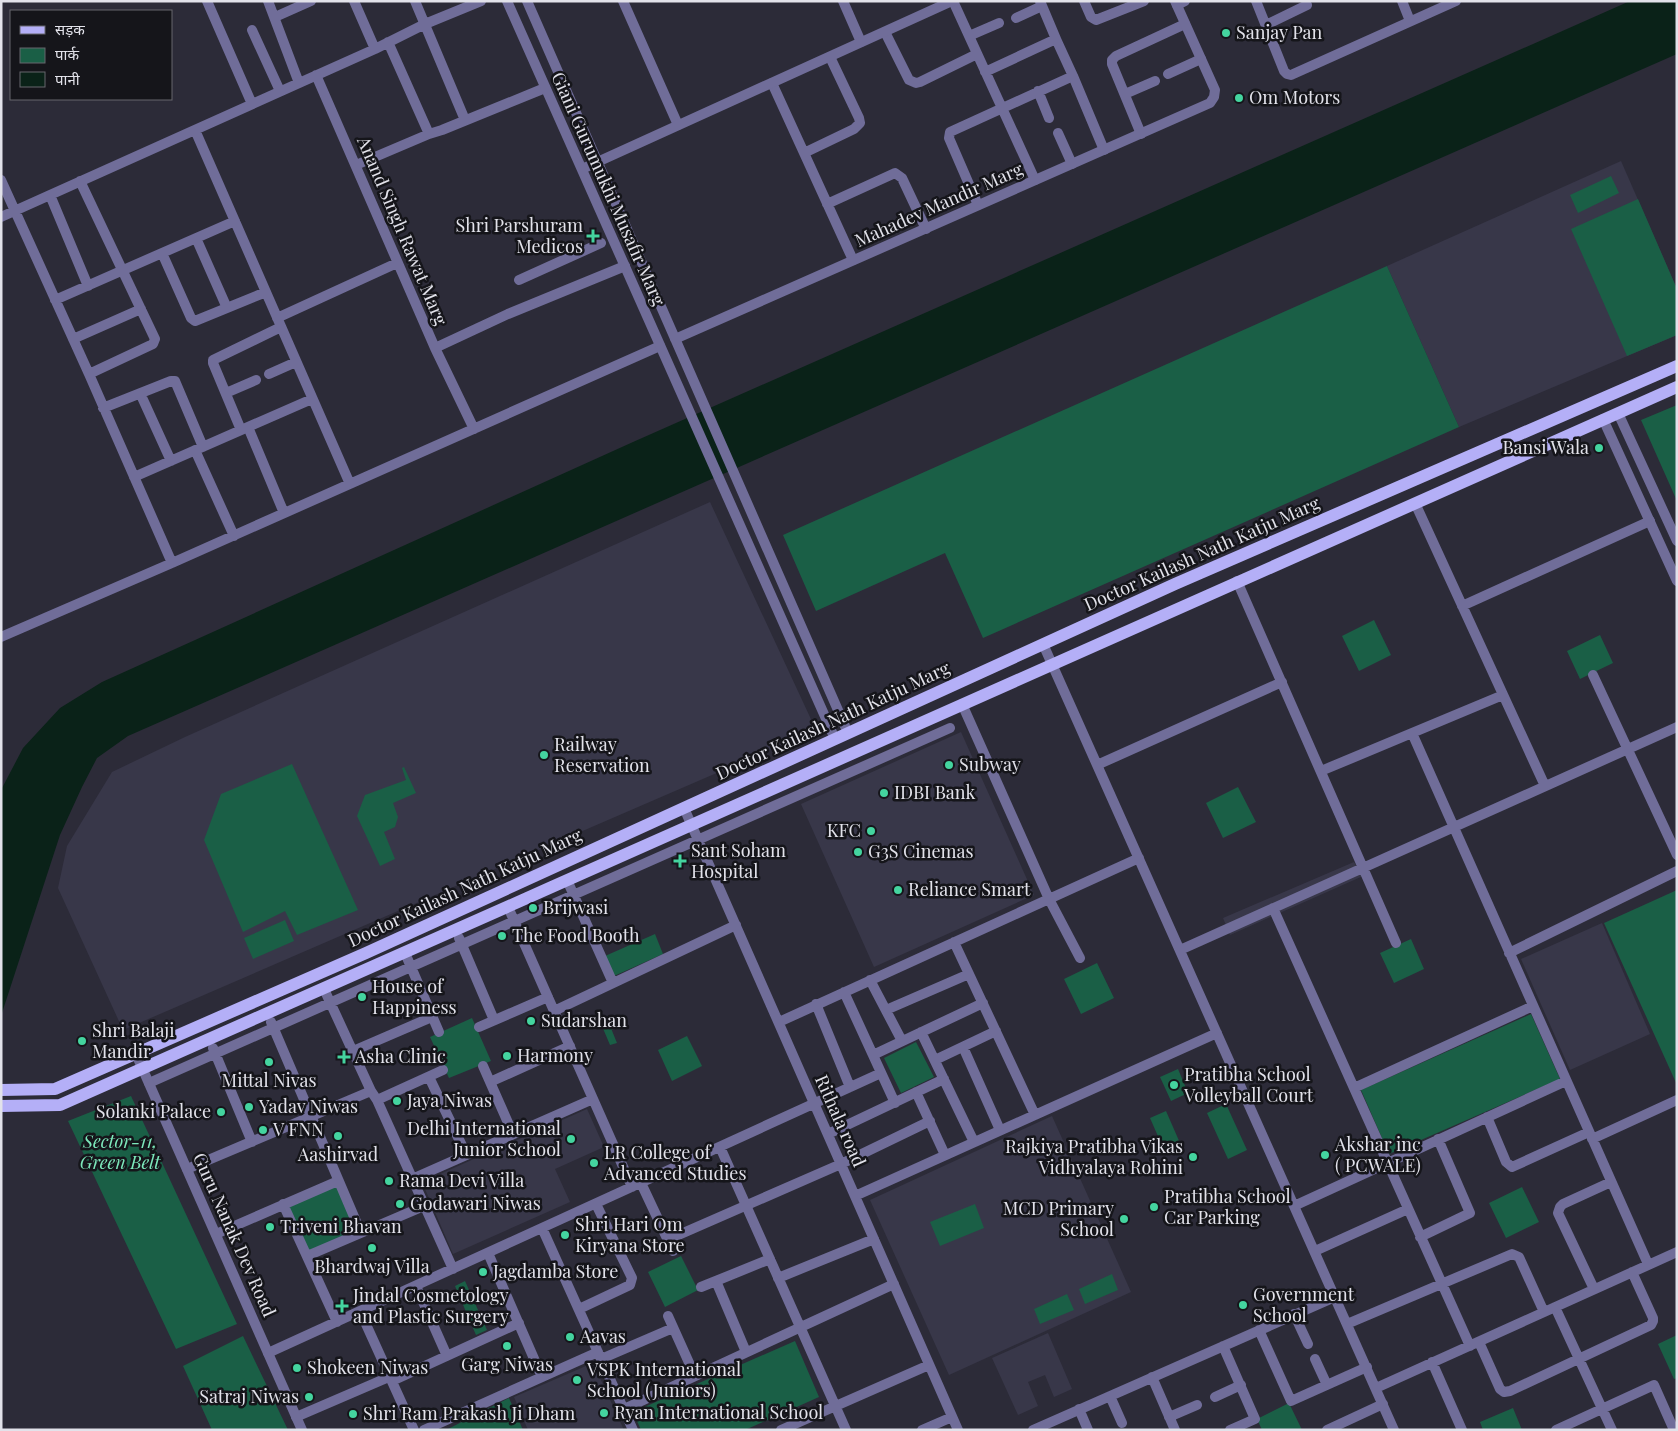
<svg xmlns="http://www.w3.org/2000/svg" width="1678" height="1431" font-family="'Playfair Display','Noto Sans Devanagari',serif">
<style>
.built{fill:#383749}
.green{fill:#1a5f46}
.water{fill:#0a2218}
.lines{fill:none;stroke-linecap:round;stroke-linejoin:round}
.minor{stroke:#706d99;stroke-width:10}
.tertiary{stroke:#706d99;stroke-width:10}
.primary{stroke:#b4aff7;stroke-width:12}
.poi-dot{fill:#44d49f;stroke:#15151a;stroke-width:2}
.labels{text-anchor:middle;stroke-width:5;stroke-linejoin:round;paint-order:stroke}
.poi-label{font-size:18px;fill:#e2e2ea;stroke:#15151a;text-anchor:start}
.street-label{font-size:18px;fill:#e2e2ea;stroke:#15151a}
.park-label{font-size:18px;font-style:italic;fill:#7de8bb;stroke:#15151a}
</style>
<rect width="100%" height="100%" fill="#2c2b38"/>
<!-- built -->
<path class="built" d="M1621 161 1677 289V335L1459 427 1387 266Z
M710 502 816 730 123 1030 58 888 67 846 112 772 185 737Z
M961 732 1034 895 874 967 801 804Z
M1354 862 1363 876 1230 935 1223 918Z
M1602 923 1650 1034 1570 1070 1521 959Z
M587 1109 604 1147 555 1169 570 1202 453 1254 422 1182Z
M1052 1116 1131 1292 949 1375 870 1200Z
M1048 1333 1072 1389 1054 1397 1045 1375 1028 1382 1038 1406 1018 1415 992 1358Z
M593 1363 624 1430H528L514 1397Z"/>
<!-- green -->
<path class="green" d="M1611 176 1619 193 1578 213 1570 195Z
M1638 199 1677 289V335L1627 356 1571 229Z
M1387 266 1459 427 983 638 945 553 816 611 783 535Z
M1677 405V501L1641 420Z
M1374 620 1391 655 1359 671 1342 636Z
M1600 635 1613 663 1580 679 1567 651Z
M292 764 358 910 297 935 285 911 243 932 204 840 221 794Z
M404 767 416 793 393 803 398 817 395 827 384 832 395 859 380 866 357 816 365 795 406 780 402 768Z
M1238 787 1256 822 1223 838 1206 803Z
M1677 890V1085L1604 923Z
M285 920 294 941 253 959 244 938Z
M655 934 663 954 614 976 605 956Z
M1411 939 1424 969 1394 983 1380 953Z
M1097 963 1114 998 1081 1014 1064 979Z
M1531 1014 1560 1079 1389 1154 1361 1090Z
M606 1016 617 1043 610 1045 599 1019Z
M472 1018 491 1061 449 1078 430 1037Z
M687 1036 702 1066 672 1081 658 1050Z
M916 1042 934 1077 901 1093 884 1058Z
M1178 1069 1188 1093 1171 1101 1160 1077Z
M131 1096 237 1324 176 1349 68 1121Z
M1226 1104 1247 1150 1228 1159 1207 1113Z
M1166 1111 1180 1143 1164 1150 1150 1118Z
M336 1185 356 1231 309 1252 289 1207Z
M1522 1187 1539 1222 1506 1238 1489 1203Z
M975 1204 984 1228 940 1246 930 1222Z
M681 1256 698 1290 665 1307 648 1272Z
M1112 1274 1118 1290 1085 1304 1079 1289Z
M465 1281 487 1330 476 1335 455 1286Z
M1067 1294 1074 1310 1040 1324 1034 1309Z
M1677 1335V1378L1674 1379 1658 1344Z
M243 1336 288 1430H212L183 1366Z
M795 1341 819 1397 745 1430H641L633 1412Z
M509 1398 523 1430H446Z
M1289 1403 1302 1430H1262L1257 1419Z
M1513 1408 1522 1430H1483L1480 1422Z"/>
<!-- water -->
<path class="water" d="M1630 1H1677V54L128 736 97 758 82 787 60 835 1 1016V790L23 748 60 708 102 682 633 442Z"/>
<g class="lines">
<!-- minor -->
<path class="minor" d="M207 1 252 104
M268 1 299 83
M354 1 375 49
M415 1 465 120
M623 1 678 125
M843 1 861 42
M953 1 1035 180
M1084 1 1091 17 1096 20 1144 1
M1256 1 1284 71 1287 74 1291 75 1456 1
M1402 1 1410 21
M1177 5 1185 1
M275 17 311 1
M1016 18 1042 6
M1266 25 1307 5
M252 30 280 91
M885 32 909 80 916 83 920 82 977 54
M969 36 999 23
M1056 39 1073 76
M388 42 429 134
M985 72 1056 39 1040 1
M1168 74 1201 59
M316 75 435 348 508 314 625 266
M772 83 853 260
M1038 91 1049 118
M1125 94 1155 81
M195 130 350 484
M1058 133 1072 164
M1141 134 1112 64V60L1116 56 1185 24
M804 153 854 129 860 123 859 118 830 57
M356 165 429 134 442 130 545 88
M1 180 89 374 172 563
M80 181 155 339 153 344 89 374
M50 195 88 286
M827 204 895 173 902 178 926 229
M978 205 949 138 950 132 1073 76 1104 150
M1 217 375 49 425 24 481 1
M196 238 227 308
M162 253 191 318 195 321 266 292
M519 280 601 243
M55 300 235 221
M277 318 397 263
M73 339 141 309
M435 348 474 429
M269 374 296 362
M140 393 171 461
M226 393 256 380
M103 408 171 381H175L203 447
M248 427 284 513
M241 430 213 363V360L281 327
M195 450 234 536
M134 477 312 399
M1415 503 1545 786
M1237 581 1396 943
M1462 606 1650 521
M1 637 172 563 660 346
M1043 644 1394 1430
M1593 675 1677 855
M962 704 1049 899 1080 958
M1412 733 1648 1264
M1097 765 1282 682
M1321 771 1503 695
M684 808 958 1430
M567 880 613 983
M508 907 632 1187
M1273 908 1470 1346
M459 938 494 1020
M954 942 1035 1115
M1180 950 1677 727
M405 953 439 1032
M1509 953 1677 871
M870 980 902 1041
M324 989 371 1091 377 1100 453 1269
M844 992 895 1103
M816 1004 850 1087
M886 1010 969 974
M554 1011 736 925
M271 1022 361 1233
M779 1022 1139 858
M479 1027 548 997
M921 1032 974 1142
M963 1047 1000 1130
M213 1048 252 1142
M353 1051 432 1017
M873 1055 983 1003
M935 1060 996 1031
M483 1066 513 1134
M429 1077 466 1154
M490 1082 570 1046
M149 1083 950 728
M1354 1088 1533 1006
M916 1092 945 1155
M377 1100 443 1070
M1487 1117 1506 1162 1512 1167 1589 1132
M828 1134 944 1079
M1592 1139 1677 1100
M720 1147 846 1430
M187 1169 371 1091
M412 1179 593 1099
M641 1183 673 1251
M855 1196 1217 1033
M283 1204 337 1322
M1294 1206 1566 1081
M542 1228 633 1430
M216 1234 338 1181
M1420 1237 1470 1213 1438 1139
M667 1240 841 1164 930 1121
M1315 1251 1408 1209
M488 1253 542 1377
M307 1256 424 1206
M778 1278 874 1239
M716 1281 746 1352
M416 1286 447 1356
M701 1287 770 1259
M1594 1289 1558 1213 1560 1207 1563 1204 1611 1182
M1555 1307 1612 1430
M579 1309 630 1285 632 1278 596 1204
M360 1311 414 1430
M1294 1314 1308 1344
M668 1316 695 1376
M1347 1324 1512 1254 1519 1257 1544 1312
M1259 1330 1291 1401 1367 1367
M1479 1342 1500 1389 1504 1392 1510 1391 1651 1325 1653 1321V1318L1632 1272
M1223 1346 1255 1419 1230 1430
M268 1353 881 1073
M601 1359 673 1328
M1315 1359 1327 1385
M1432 1362 1462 1430
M1152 1377 1175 1430
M392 1381 519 1323
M1376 1388 1677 1252
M1110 1396 1122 1423
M1215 1397 1241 1385
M624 1409 894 1284
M1079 1409 1088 1430
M296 1417 389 1377
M1169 1417 1197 1405
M424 1430 598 1352
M781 1430 929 1365
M922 1430 952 1417
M1033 1430 1335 1297
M1327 1430 1383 1404
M1556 1430 1654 1385 1674 1430"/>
<!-- tertiary -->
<path class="tertiary" d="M507 1 835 739
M527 1 848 733
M582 169 952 1
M675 339 1210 103 1214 97 1215 90 1175 1
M1618 413 1677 541
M1603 419 1677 581
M136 1054 302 1430"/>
<!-- primary -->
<path class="primary" d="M1 1090 55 1089 366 953 1175 584 1677 366
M1 1106 60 1105C600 868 1136 623 1677 387"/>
</g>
<!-- markers -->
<g class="poi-dot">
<circle cx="1226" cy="33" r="5"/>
<circle cx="1239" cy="98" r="5"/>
<path d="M590.5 228.5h5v5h5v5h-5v5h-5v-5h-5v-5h5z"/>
<circle cx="1599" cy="448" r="5"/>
<circle cx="544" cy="755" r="5"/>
<circle cx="949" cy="765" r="5"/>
<circle cx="884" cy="793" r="5"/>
<circle cx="871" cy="831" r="5"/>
<circle cx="858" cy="852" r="5"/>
<path d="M677.5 853.5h5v5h5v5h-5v5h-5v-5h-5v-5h5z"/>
<circle cx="898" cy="890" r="5"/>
<circle cx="533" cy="908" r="5"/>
<circle cx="502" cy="936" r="5"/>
<circle cx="362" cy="997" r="5"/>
<circle cx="531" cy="1021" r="5"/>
<circle cx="82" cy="1041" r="5"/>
<circle cx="507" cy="1056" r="5"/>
<path d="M341.5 1049.5h5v5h5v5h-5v5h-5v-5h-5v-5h5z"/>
<circle cx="269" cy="1062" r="5"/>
<circle cx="1174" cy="1085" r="5"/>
<circle cx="397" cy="1101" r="5"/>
<circle cx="249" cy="1107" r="5"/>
<circle cx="221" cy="1112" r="5"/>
<circle cx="263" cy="1130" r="5"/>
<circle cx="338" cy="1136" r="5"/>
<circle cx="571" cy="1139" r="5"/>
<circle cx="1325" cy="1155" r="5"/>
<circle cx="1193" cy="1157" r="5"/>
<circle cx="594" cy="1163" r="5"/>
<circle cx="389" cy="1181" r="5"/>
<circle cx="400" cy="1204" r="5"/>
<circle cx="1154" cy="1207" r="5"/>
<circle cx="1124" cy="1219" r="5"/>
<circle cx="270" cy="1227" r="5"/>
<circle cx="565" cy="1235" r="5"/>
<circle cx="372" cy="1248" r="5"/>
<circle cx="483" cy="1272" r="5"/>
<circle cx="1243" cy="1305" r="5"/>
<path d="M339.5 1298.5h5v5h5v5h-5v5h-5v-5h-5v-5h5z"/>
<circle cx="570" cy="1337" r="5"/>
<circle cx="507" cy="1346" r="5"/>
<circle cx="297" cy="1368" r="5"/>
<circle cx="577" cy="1380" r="5"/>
<circle cx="309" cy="1397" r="5"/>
<circle cx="604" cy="1413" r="5"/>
<circle cx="353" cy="1414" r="5"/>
</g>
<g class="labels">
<!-- poi labels -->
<g class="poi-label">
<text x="1236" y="39">Sanjay Pan</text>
<text x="1249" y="104">Om Motors</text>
<text x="583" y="232" text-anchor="end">Shri Parshuram<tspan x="583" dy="21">Medicos</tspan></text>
<text x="1589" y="454" text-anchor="end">Bansi Wala</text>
<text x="554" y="751">Railway<tspan x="554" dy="21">Reservation</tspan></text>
<text x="959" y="771">Subway</text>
<text x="894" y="799">IDBI Bank</text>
<text x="861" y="837" text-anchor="end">KFC</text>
<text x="691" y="857">Sant Soham<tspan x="691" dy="21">Hospital</tspan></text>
<text x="868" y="858">G3S Cinemas</text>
<text x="908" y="896">Reliance Smart</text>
<text x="543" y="914">Brijwasi</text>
<text x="512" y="942">The Food Booth</text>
<text x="372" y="993">House of<tspan x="372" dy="21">Happiness</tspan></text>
<text x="541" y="1027">Sudarshan</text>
<text x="92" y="1037">Shri Balaji<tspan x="92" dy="21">Mandir</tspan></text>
<text x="517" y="1062">Harmony</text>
<text x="355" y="1063">Asha Clinic</text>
<text x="1184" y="1081">Pratibha School<tspan x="1184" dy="21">Volleyball Court</tspan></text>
<text x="269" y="1087" text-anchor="middle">Mittal Nivas</text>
<text x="407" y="1107">Jaya Niwas</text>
<text x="259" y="1113">Yadav Niwas</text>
<text x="211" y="1118" text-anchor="end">Solanki Palace</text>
<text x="561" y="1135" text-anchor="end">Delhi International<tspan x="561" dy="21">Junior School</tspan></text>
<text x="273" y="1136">V FNN</text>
<text x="1335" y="1151">Akshar inc<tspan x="1335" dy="21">( PCWALE)</tspan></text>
<text x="1183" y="1153" text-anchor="end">Rajkiya Pratibha Vikas<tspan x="1183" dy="21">Vidhyalaya Rohini</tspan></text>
<text x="604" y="1159">LR College of<tspan x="604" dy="21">Advanced Studies</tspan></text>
<text x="338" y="1161" text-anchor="middle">Aashirvad</text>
<text x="399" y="1187">Rama Devi Villa</text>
<text x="1164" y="1203">Pratibha School<tspan x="1164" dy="21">Car Parking</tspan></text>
<text x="410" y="1210">Godawari Niwas</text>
<text x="1114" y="1215" text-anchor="end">MCD Primary<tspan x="1114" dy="21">School</tspan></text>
<text x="575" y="1231">Shri Hari Om<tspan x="575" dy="21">Kiryana Store</tspan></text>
<text x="280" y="1233">Triveni Bhavan</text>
<text x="372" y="1273" text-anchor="middle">Bhardwaj Villa</text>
<text x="493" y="1278">Jagdamba Store</text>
<text x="1253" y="1301">Government<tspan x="1253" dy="21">School</tspan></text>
<text x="353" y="1302">Jindal Cosmetology<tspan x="353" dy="21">and Plastic Surgery</tspan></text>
<text x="580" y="1343">Aavas</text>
<text x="507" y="1371" text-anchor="middle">Garg Niwas</text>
<text x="307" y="1374">Shokeen Niwas</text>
<text x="587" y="1376">VSPK International<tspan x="587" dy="21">School (Juniors)</tspan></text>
<text x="299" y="1403" text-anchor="end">Satraj Niwas</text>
<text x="614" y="1419">Ryan International School</text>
<text x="363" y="1420">Shri Ram Prakash Ji Dham</text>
</g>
<!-- street labels -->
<g class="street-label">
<text transform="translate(608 189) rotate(66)" y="6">Giani Gurumukhi Musafir Marg</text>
<text transform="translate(939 205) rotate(-24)" y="6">Mahadev Mandir Marg</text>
<text transform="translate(402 231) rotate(67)" y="6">Anand Singh Rawat Marg</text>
<text transform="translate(1202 554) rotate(-24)" y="6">Doctor Kailash Nath Katju Marg</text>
<text transform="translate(833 721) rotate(-25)" y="6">Doctor Kailash Nath Katju Marg</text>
<text transform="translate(465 888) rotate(-25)" y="6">Doctor Kailash Nath Katju Marg</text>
<text transform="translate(840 1121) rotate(66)" y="6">Rithala road</text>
<text transform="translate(234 1235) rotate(66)" y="6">Guru Nanak Dev Road</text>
</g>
<!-- park labels -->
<g class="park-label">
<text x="120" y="1148">Sector-11,<tspan x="120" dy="21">Green Belt</tspan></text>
</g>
</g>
<!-- border -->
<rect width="1678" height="1431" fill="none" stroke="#e2e2ea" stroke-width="5"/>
<!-- legend -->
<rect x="10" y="10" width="162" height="90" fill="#15151a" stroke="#67676d"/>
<rect x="20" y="26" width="25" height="8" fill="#b4aff7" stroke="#67676d"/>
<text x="55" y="35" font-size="15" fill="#e2e2ea">सड़क</text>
<rect x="20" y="48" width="25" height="15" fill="#1a5f46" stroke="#67676d"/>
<text x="55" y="60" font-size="15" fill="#e2e2ea">पार्क</text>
<rect x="20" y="72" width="25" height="15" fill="#0a2218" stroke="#67676d"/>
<text x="55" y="85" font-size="15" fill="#e2e2ea">पानी</text>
</svg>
